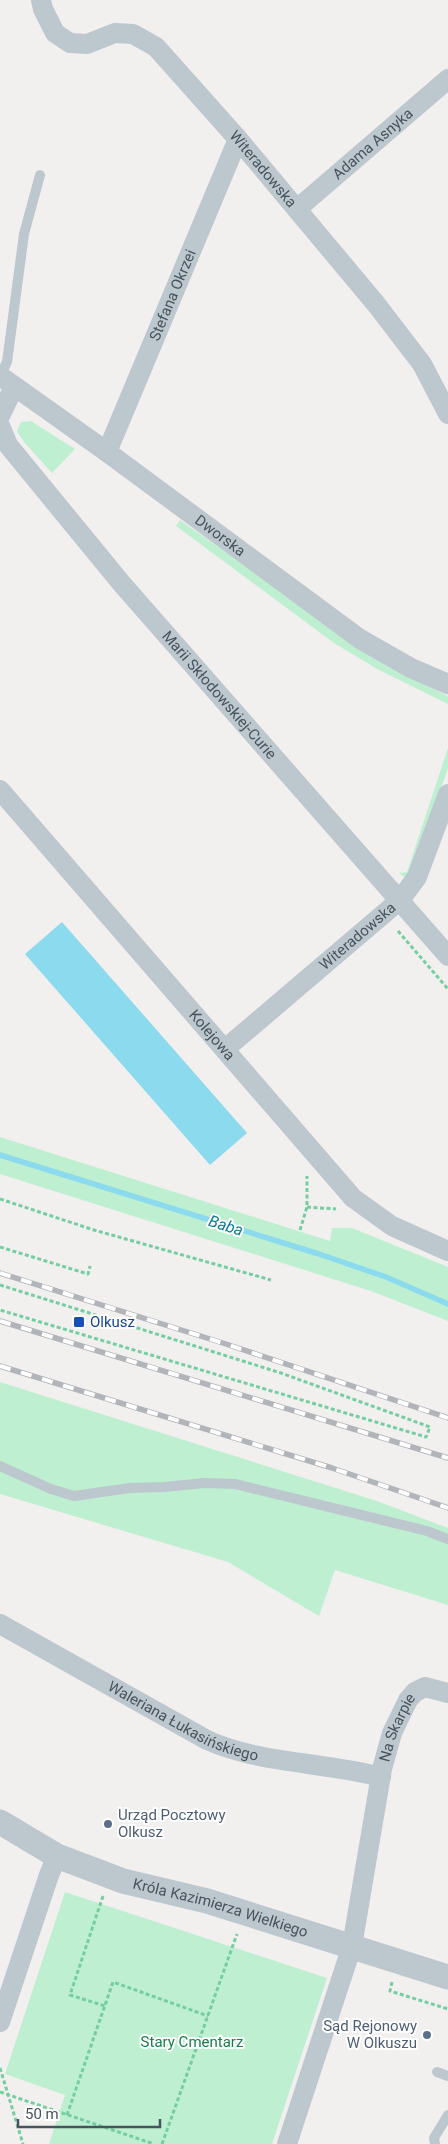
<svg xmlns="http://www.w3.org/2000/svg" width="448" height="2144" font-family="Roboto,sans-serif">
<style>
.green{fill:#beefd0}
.water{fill:#8bdaed}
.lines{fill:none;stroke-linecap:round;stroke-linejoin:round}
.stream{stroke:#8bdaed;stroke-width:5.5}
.path{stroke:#75cea0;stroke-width:3;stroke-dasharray:4 2.5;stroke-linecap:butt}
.service{stroke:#bdc7ce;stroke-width:10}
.minor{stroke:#bdc7ce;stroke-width:20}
.tertiary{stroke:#bdc7ce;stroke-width:25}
.rail-casing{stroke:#b1b5ba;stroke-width:5.5}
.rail{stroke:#fff;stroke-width:4;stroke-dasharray:11;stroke-linecap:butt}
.transit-dot{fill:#1a4fb4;stroke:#fff;stroke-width:2}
.service-dot{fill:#5c6f8a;stroke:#fff;stroke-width:2}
.labels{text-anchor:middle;stroke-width:4;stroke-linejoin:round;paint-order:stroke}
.street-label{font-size:15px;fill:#47535d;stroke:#fff}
.transit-label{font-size:15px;fill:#164399;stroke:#fff;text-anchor:start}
.service-label{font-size:15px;fill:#4e5e75;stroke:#fff;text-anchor:start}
.park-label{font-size:15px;fill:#178049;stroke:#fff}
.water-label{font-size:16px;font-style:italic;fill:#0c7b95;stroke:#fff}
</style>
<rect width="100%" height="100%" fill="#f2efef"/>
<!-- green -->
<path class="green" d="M31 421 75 449 52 473 24 442 17 431 21 422Z
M180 520 381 662 448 696V704L377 669 334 643 176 526Z
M448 748V768L410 875 407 879 399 873 407 872Z
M0 1137 330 1241 332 1228H352L448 1267V1321L371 1291 0 1174Z
M0 1382 377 1501 448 1528V1605L335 1570 319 1616 228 1562 0 1494Z
M65 1892 327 1978 272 2144H49L65 2095 5 2074Z"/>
<!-- water -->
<path class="water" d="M62 922 247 1133 210 1165 25 954Z"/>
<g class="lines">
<!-- stream -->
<path class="stream" d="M0 1155 319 1254 386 1277 448 1304"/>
<!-- path -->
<path class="path" d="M398 931 448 989
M0 1199 94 1230 271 1280
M307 1207 336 1209
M300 1230 307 1207V1176
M0 1247 88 1274 90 1266
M0 1285 281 1373 430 1427 426 1437 0 1310
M103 1896 70 1995 105 2006
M392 1982 390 1991 448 2009
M0 2068 23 2144
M0 2092 154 2144
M67 2115 113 1982 208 2016
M162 2144 237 1934"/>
<!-- service -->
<path class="service" d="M0 376 7 362 24 234 40 175
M0 1466 51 1489 74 1496 130 1488 165 1487 204 1483 235 1484 427 1531 448 1539
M437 2072 448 2076
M435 2144 434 2138 448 2115"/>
<!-- minor -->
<g class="minor">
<path id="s1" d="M41 0 43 9 55 33 70 43 87 44 115 33 133 34 156 47 238 139 376 304 422 364 448 414"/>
<path id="s2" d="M297 209 448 79"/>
<path id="s3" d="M0 376 107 452 360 639 411 668 448 684"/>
<path d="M0 416 14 387"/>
<path id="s4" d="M0 426 8 445 122 584 448 956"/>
<path id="s5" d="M107 452 238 139"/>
<path id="s6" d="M0 790 353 1198 392 1226 448 1251"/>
<path id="s7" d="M225 1049 400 900 417 877 448 794"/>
<path id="s8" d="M0 1624 207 1740C260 1764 325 1762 381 1777"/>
<path d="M0 2022 49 1875 57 1856"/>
<path id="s9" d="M287 2144 352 1946 382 1769 392 1733 408 1700 415 1692 425 1687 448 1693"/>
</g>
<!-- tertiary -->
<path class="tertiary" id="s10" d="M0 1822 57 1856 123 1881 207 1901 448 1977"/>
<defs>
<path id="rail" d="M0 1273 226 1344 448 1418
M0 1321 448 1458
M0 1366 332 1468 448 1508"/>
</defs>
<!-- rail casing -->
<use href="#rail" class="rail-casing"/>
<!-- rail -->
<use href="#rail" class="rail"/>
</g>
<!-- markers -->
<rect class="transit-dot" x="73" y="1316" width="12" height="12" rx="2.5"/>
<g class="service-dot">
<circle cx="108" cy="1824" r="5"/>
<circle cx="427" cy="2035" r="5"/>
</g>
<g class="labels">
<!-- street labels -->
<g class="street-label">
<text dy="5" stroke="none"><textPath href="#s2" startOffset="100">Adama Asnyka</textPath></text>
<text dy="5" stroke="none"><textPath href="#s1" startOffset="308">Witeradowska</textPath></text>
<text dy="5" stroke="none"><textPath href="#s5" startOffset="170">Stefana Okrzei</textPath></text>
<text dy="5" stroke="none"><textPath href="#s3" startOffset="272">Dworska</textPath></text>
<text dy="5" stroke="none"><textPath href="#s4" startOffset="348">Marii Skłodowskiej-Curie</textPath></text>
<text dy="5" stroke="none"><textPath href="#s7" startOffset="174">Witeradowska</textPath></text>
<text dy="5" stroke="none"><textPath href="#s6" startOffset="324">Kolejowa</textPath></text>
<text dy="5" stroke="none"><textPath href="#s8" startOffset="208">Waleriana Łukasińskiego</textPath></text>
<text dy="5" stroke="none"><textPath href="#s9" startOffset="432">Na Skarpie</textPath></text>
<text dy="5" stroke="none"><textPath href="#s10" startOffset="238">Króla Kazimierza Wielkiego</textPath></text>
</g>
<!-- transit labels -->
<g class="transit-label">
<text x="90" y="1327">Olkusz</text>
</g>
<!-- service labels -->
<g class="service-label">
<text x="118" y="1820">Urząd Pocztowy<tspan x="118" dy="17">Olkusz</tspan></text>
<text x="417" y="2031" text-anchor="end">Sąd Rejonowy<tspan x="417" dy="17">W Olkuszu</tspan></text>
</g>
<!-- park labels -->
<g class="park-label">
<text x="192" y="2047">Stary Cmentarz</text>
</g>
<!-- water labels -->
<g class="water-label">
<text transform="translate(226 1225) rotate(17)" y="6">Baba</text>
</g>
</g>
<!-- scale -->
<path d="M18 2119v8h142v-8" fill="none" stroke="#47535d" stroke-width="2.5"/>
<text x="25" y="2119" font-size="15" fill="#47535d" stroke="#ffffff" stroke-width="4" paint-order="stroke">50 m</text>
</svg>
